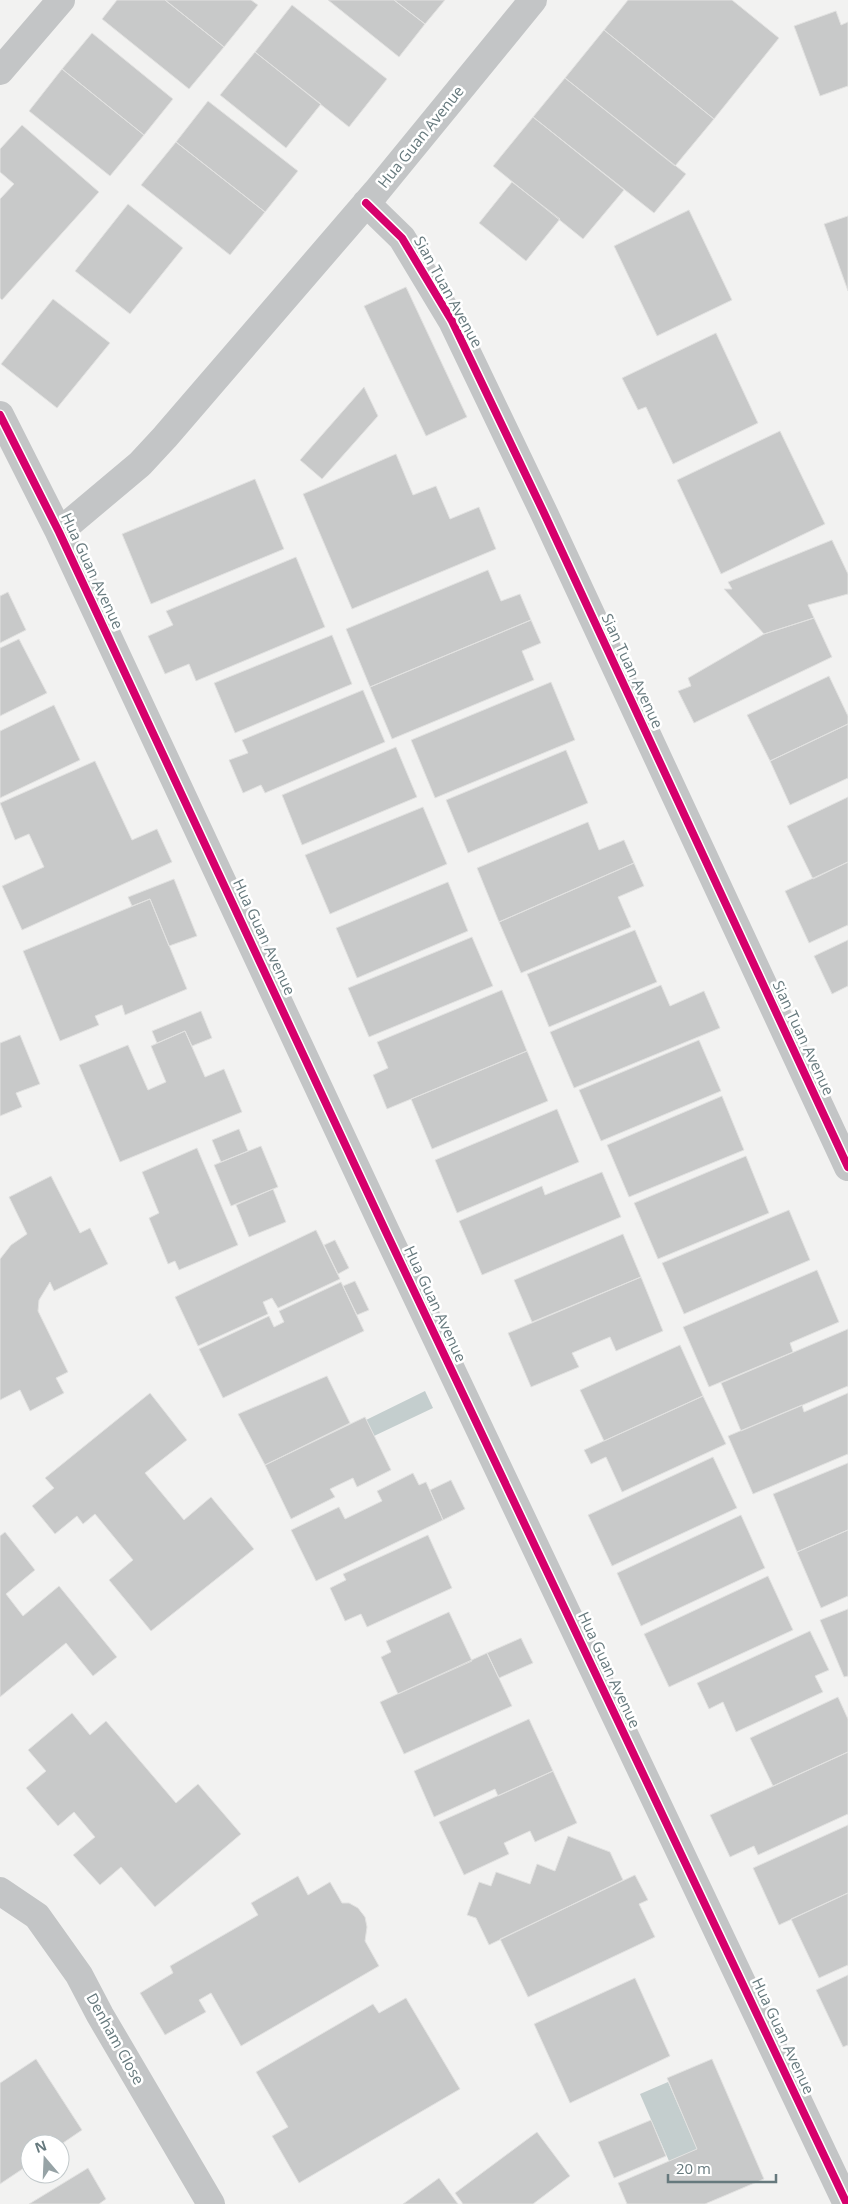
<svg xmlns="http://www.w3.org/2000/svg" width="848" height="2204" font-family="'Open Sans',sans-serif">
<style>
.water{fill:#c4cece}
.building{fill:#c8c9c9;stroke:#e2e2e1}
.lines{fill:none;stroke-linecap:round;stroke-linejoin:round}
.minor{stroke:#c3c5c6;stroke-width:28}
.cycleway-casing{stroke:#fff;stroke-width:11}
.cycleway{stroke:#d6006c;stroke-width:8}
.labels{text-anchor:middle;stroke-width:5;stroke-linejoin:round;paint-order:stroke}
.street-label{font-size:15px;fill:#66797d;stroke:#fff}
</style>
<rect width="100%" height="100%" fill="#f2f2f1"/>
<!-- water -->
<path class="water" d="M425 1391 433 1408 374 1436 366 1420Z
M668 2082 697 2149 669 2161 640 2094Z"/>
<!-- building -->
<path class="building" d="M117 0H165L224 47 189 89 102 19Z
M165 0H251L258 5 224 47Z
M328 0H394L425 24 399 57Z
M394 0H445L425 24Z
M628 0H732L779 38 714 119 604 30Z
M292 5 387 79 349 127 255 52Z
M836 11 841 25 848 22V86L820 96 794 26Z
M604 30 714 119 675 166 565 78Z
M92 33 173 99 144 135 62 69Z
M255 52 321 104 286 148 220 95Z
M62 69 144 135 110 176 29 111Z
M565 78 686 174 654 213 533 117Z
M208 101 298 171 265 212 176 142Z
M533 117 624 190 583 239 493 166Z
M22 125 99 192 2 300 0 298V199L14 184 0 172V149Z
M176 142 265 212 230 255 141 185Z
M512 182 560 219 526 261 479 223Z
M128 204 183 248 130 314 75 271Z
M689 210 732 300 657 336 614 246Z
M848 216V291L824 224Z
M406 287 467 417 426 436 364 306Z
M53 299 110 343 57 408 1 364Z
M716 333 758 423 673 464 646 407 638 410 622 378Z
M364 387 378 416 322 479 300 460Z
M780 431 825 524 721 574 677 480Z
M396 454 413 495 436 486 450 519 479 507 496 549 352 609 303 494Z
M255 479 284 549 151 604 122 534Z
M832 540 848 574V594L808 605 814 618 764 634 724 589H732L728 582Z
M296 557 325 627 196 681 189 664 165 674 148 636 173 625 166 611Z
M488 570 501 601 520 594 531 620 370 687 346 629Z
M8 592 26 630 0 643V596Z
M814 618 832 657 694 723 678 691 691 686 688 678 764 634Z
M531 620 541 643 522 651 534 680 392 739 370 687Z
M332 635 352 684 235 733 214 683Z
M19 639 47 693 0 716V648Z
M829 676 848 716V724L770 761 747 715Z
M551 682 575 740 435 798 411 740Z
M363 690 385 742 265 793 261 785 243 793 229 760 248 753 242 740Z
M54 705 80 760 0 798V731Z
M848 724V778L790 805 770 761Z
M396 747 417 797 302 845 282 795Z
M566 750 588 803 468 853 446 800Z
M95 761 132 840 157 829 172 862 22 930 2 886 44 867 29 834 15 840 0 803Z
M848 797V862L813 879 787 826Z
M423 807 447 864 330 914 305 855Z
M588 822 599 850 624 840 634 863 499 922 477 868Z
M848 862V925L809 943 785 891Z
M634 863 644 886 618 897 631 927 521 973 499 922Z
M174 879 197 936 169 946 150 899 132 906 128 897Z
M448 882 468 931 357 978 336 928Z
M150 899 187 989 125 1015 122 1005 95 1016 99 1025 60 1041 23 951Z
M635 930 657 982 549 1027 527 974Z
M472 937 493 986 369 1037 348 988Z
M848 940V986L832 994 814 956Z
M661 985 670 1006 704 991 720 1028 574 1088 550 1032Z
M502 990 527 1051 387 1109 373 1075 388 1068 377 1042Z
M201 1011 212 1038 192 1046 185 1031 157 1043 152 1031Z
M185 1031 205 1077 224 1069 242 1112 120 1162 79 1065 128 1045 148 1090 166 1082 151 1046Z
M20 1035 40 1084 16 1093 22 1107 0 1116V1043Z
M699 1040 721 1091 601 1141 579 1090Z
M527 1051 548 1101 432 1149 411 1099Z
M722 1096 744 1150 629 1197 607 1145Z
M557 1109 579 1162 457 1213 435 1160Z
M239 1129 248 1151 221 1162 212 1140Z
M261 1146 278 1187 231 1206 214 1165Z
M197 1148 238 1245 179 1270 175 1261 168 1264 149 1218 159 1213 142 1172Z
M746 1156 769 1213 658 1259 634 1203Z
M602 1172 621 1217 482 1275 459 1221 542 1186 545 1195Z
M51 1176 80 1233 90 1228 108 1264 54 1291 50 1282 39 1300 38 1311 68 1372 56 1378 64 1393 30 1411 20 1390 0 1400V1259L11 1245 27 1234 9 1197Z
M273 1189 286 1222 249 1237 236 1205Z
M789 1210 810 1260 684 1314 662 1263Z
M316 1230 340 1279 278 1308 272 1298 263 1302 268 1314 198 1346 175 1297Z
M623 1234 641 1277 532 1322 514 1280Z
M335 1240 349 1268 338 1274 324 1245Z
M817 1270 839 1322 790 1343 793 1352 709 1387 683 1327Z
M641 1277 663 1331 616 1351 610 1337 572 1353 579 1367 531 1387 508 1333Z
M355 1281 369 1310 357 1315 343 1286Z
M341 1282 364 1331 223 1398 199 1349 269 1316 274 1327 284 1322 279 1311Z
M848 1329V1386L741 1431 721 1383Z
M680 1345 703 1396 604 1441 580 1390Z
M327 1376 350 1423 265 1465 238 1414Z
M150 1393 187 1440 145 1473 184 1520 211 1497 254 1549 151 1631 109 1580 133 1560 95 1514 83 1524 77 1516 55 1534 32 1506 54 1488 45 1478Z
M848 1393V1454L753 1494 728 1436 802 1405 804 1412Z
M703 1396 726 1444 622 1492 606 1457 591 1464 584 1450Z
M365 1417 391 1470 357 1487 353 1478 330 1489 335 1497 291 1519 265 1465Z
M713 1457 737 1508 612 1566 588 1515Z
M848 1463V1530L797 1552 773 1494Z
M413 1473 419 1485 426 1482 443 1520 316 1581 291 1530 339 1507 345 1519 382 1501 377 1491Z
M451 1480 465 1509 443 1520 430 1490Z
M741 1515 765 1568 641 1626 617 1573Z
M848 1530V1596L821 1608 797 1552Z
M5 1532 35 1570 6 1594 23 1616 59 1586 117 1657 93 1676 66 1643 0 1697V1536Z
M428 1535 452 1588 367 1627 361 1614 345 1621 330 1588 346 1580 343 1574Z
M768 1576 793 1630 669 1687 644 1634Z
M848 1609V1676L844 1677 820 1620Z
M449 1612 472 1661 398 1694 381 1657 391 1652 386 1641Z
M810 1631 829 1670 815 1676 823 1692 736 1732 723 1702 709 1709 697 1683Z
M521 1638 533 1663 499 1678 487 1653Z
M487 1653 512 1706 404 1754 380 1702Z
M838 1697 848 1719V1752L773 1786 750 1738Z
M72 1713 90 1735 106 1721 176 1803 198 1784 241 1834 155 1907 121 1867 100 1885 73 1855 95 1837 74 1812 58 1826 26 1788 46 1771 28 1750Z
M529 1719 553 1771 498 1796 495 1789 434 1817 414 1771Z
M848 1752V1814L758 1855 754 1846 730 1857 710 1815Z
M553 1771 577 1823 535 1842 530 1831 504 1843 509 1854 464 1875 439 1822Z
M848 1825V1893L779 1925 753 1868Z
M568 1836 610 1852 623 1880 489 1945 476 1918 467 1915 479 1882 491 1886 496 1872 530 1884 537 1864 555 1871Z
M635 1875 648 1900 639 1904 655 1937 528 1997 500 1939Z
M298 1876 308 1895 330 1882 342 1903H349L358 1908 365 1917 367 1927 365 1941 379 1966 241 2046 211 1993 199 2000 206 2012 165 2035 140 1993 173 1973 170 1966 258 1915 251 1903Z
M848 1893V1965L819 1978 791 1919Z
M848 1975V2045L843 2047 816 1990Z
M635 1978 670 2056 570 2103 534 2024Z
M406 1998 460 2089 299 2183 272 2136 288 2127 256 2072 373 2004 379 2013Z
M36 2059 82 2130 60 2145 30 2144V2164L0 2184V2083Z
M712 2059 764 2179 705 2204H627L618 2183 697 2149 667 2078Z
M651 2120 666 2156 614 2178 598 2142Z
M537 2132 570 2176 533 2204H463L455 2193Z
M88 2168 106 2199 99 2204H29Z
M439 2178 458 2204H403Z"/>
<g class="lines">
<!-- minor -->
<path class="minor" d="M0 71 61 0
M366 203 402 238 452 321 544 513 848 1167
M0 415 59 532 386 1232 847 2204
M59 532 140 464 165 437 376 192 533 0
M0 1891 37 1916 79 1975 100 2015 211 2204"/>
<defs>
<path id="cycleway" d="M366 203 402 238 452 321 544 513 848 1167
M0 415 59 532 386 1232 847 2204"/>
</defs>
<!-- cycleway casing -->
<use href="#cycleway" class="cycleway-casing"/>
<!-- cycleway -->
<use href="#cycleway" class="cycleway"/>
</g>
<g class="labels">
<!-- street labels -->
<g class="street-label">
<text transform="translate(421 137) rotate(-51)" y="5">Hua Guan Avenue</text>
<text transform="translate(448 292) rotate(61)" y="5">Sian Tuan Avenue</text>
<text transform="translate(92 571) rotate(65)" y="5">Hua Guan Avenue</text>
<text transform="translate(632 671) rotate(65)" y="5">Sian Tuan Avenue</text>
<text transform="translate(264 937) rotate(65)" y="5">Hua Guan Avenue</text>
<text transform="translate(803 1038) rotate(65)" y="5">Sian Tuan Avenue</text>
<text transform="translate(435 1304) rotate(65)" y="5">Hua Guan Avenue</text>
<text transform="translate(609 1670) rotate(65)" y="5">Hua Guan Avenue</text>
<text transform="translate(783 2036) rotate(65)" y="5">Hua Guan Avenue</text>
<text transform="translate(115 2039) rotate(61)" y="5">Denham Close</text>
</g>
</g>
<!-- north arrow -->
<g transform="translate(45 2159) rotate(341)"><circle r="24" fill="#ffffff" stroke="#c2c9cb"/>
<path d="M0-4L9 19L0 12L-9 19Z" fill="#97a3a6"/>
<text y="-8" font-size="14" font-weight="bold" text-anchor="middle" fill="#66797d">N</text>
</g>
<!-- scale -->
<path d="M668 2174v8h108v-8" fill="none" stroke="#66797d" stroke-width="2.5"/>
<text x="676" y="2174" font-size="15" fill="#66797d" stroke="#ffffff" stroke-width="4" paint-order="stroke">20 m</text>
</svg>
